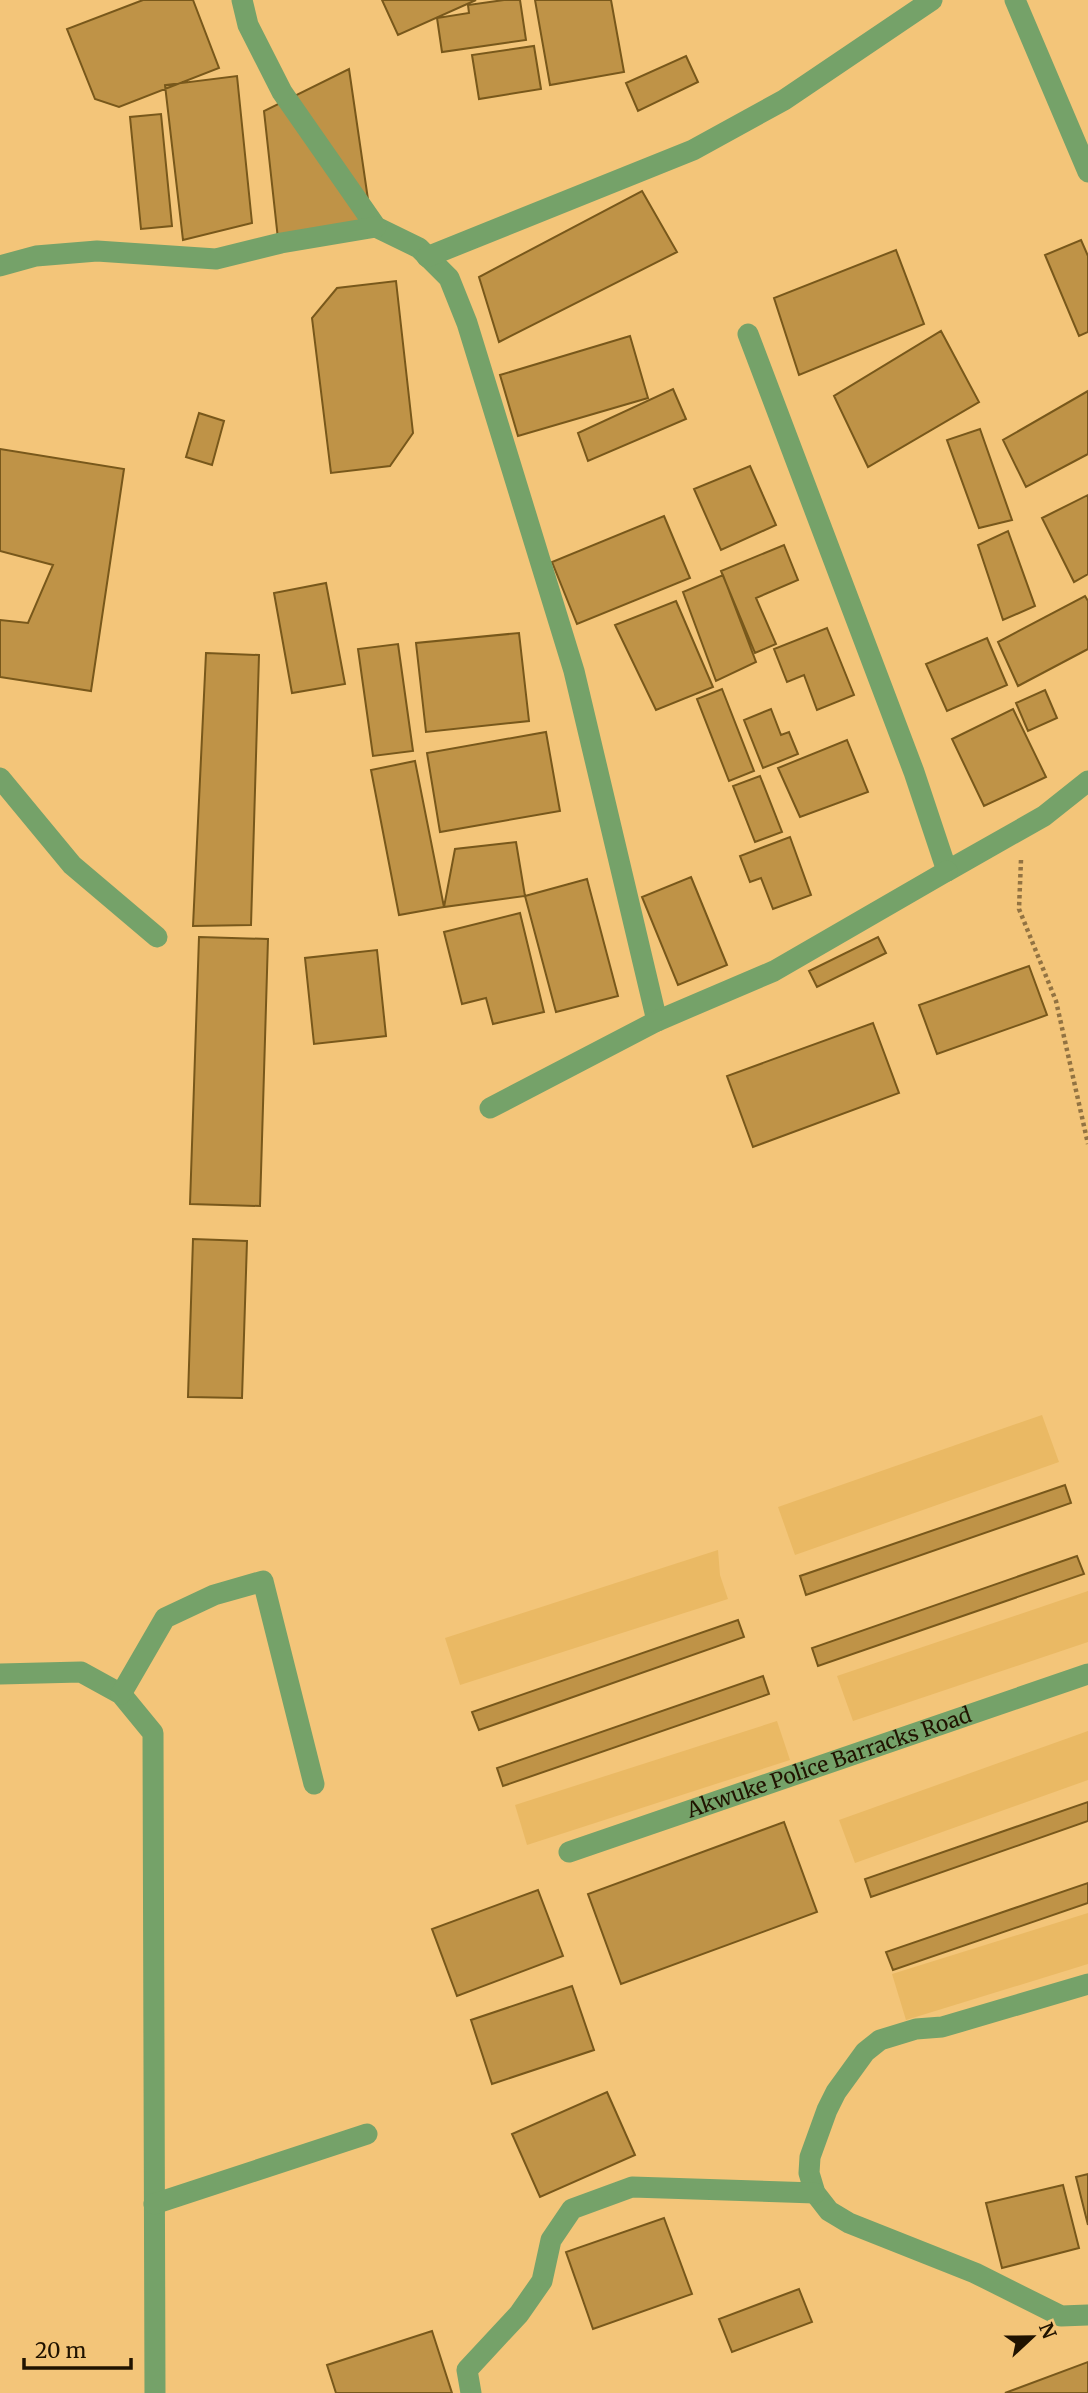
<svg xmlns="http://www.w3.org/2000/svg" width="1088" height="2393" font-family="Merriweather,serif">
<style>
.built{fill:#eab964}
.building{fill:#bf9347;stroke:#78581b;stroke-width:2}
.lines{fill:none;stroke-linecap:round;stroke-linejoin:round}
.path{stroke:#927342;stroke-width:4.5;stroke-dasharray:3.5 3.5;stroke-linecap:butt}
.minor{stroke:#75a269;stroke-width:21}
.labels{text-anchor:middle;stroke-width:5;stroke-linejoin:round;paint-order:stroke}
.street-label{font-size:21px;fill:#201300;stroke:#f3c579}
</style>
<rect width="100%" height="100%" fill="#f3c579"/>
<!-- built -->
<path class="built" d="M1042 1415 1059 1462 795 1555 778 1507Z
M718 1550 720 1575 728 1599 460 1685 445 1638Z
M1088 1591V1642L853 1721 837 1676Z
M777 1721 790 1760 527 1845 515 1805Z
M1088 1731V1780L855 1863 839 1820Z
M1088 1913V1964L906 2020 892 1974Z"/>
<!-- building -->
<path class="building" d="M143 0H193L219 68 119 107 95 99 67 29Z
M382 0H476L398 35Z
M504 0H520L526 40 442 52 437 18 469 13 468 5Z
M535 0H611L624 72 550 85Z
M534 46 541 89 479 99 472 55Z
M686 56 698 82 638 111 626 83Z
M349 69 371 220 278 239 264 111Z
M237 76 252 223 183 240 165 85Z
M161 114 172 226 141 229 130 117Z
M642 191 677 252 499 342 479 277Z
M1081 240 1088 256V332L1079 336 1045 255Z
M896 250 924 324 799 375 774 298Z
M396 281 413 433 390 466 331 473 312 318 337 288Z
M941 331 979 402 868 467 834 396Z
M630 336 648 398 518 436 500 375Z
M673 389 686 419 588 461 578 433Z
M1088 391V454L1026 487 1003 440Z
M199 413 224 421 212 465 186 457Z
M980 429 1012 520 979 528 947 440Z
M0 449 124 469 91 691 0 677V620L28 623 53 565 0 551Z
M750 466 776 525 721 550 694 489Z
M1088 495V574L1074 582 1042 518Z
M664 516 690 578 577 624 552 562Z
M1008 531 1035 606 1003 620 978 545Z
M784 545 798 580 756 598 776 644 755 653 721 571Z
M723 575 756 662 716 681 683 592Z
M326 583 345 684 292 693 274 593Z
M1085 596 1088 601V649L1018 686 998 642Z
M676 601 713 687 656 710 615 625Z
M827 628 854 695 817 710 804 675 787 682 774 649Z
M519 633 529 721 426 732 416 643Z
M987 638 1007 685 947 711 926 664Z
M398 644 413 751 373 756 358 649Z
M206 653 259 655 251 925 193 926Z
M722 689 754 771 729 781 697 699Z
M1045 690 1057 718 1028 731 1016 703Z
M771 709 781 735 789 732 798 754 763 768 744 720Z
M1013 709 1046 777 984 806 952 739Z
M546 732 560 811 440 832 427 753Z
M847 740 868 792 800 817 778 768Z
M415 761 444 907 399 915 371 770Z
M760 776 782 832 755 842 733 786Z
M790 837 811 895 773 909 761 878 750 882 740 856Z
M516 842 525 896 444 907 455 849Z
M691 877 727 965 678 985 642 897Z
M587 879 618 996 556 1012 525 896Z
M520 913 544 1012 493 1024 486 998 462 1004 444 932Z
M199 937 268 939 260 1206 190 1204Z
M878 937 886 953 817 987 809 971Z
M377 950 386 1036 314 1044 305 958Z
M1029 966 1047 1015 937 1054 919 1005Z
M873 1023 899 1093 753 1147 727 1076Z
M193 1239 247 1241 242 1398 188 1397Z
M1065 1485 1071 1503 806 1595 800 1576Z
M1077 1556 1084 1574 818 1666 812 1648Z
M738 1620 744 1637 479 1730 472 1712Z
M763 1676 769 1694 503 1786 497 1768Z
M1088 1802V1821L871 1897 865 1879Z
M784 1822 817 1912 621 1984 588 1894Z
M1088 1883V1903L893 1970 886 1952Z
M538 1890 563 1956 457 1996 432 1929Z
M572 1986 594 2050 492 2084 471 2020Z
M607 2092 635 2155 540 2197 512 2134Z
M1088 2174V2225L1076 2177Z
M1063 2185 1079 2248 1002 2268 986 2203Z
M664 2218 692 2294 593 2329 566 2252Z
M799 2289 812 2322 732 2352 719 2319Z
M432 2331 452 2393H336L327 2365Z
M1088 2362V2393H1005Z"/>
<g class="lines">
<!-- path -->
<path class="path" d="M1021 860 1019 909 1056 1001 1088 1144"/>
<!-- minor -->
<g class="minor">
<path d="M242 0 248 25 282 92 376 227 419 248 449 278 467 323 574 671 657 1021"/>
<path d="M1015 0 1088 172"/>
<path d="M427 257 693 150 784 100 932 0"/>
<path d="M0 266 36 256 97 251 216 259 281 243 376 227"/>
<path d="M748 334 914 772 947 871 1044 816 1088 781"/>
<path d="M0 778 72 865 157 937"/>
<path d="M490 1108 657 1021 774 971 947 871"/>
<path d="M0 1674 81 1672 121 1694 153 1733 155 2393"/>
<path d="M121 1694 165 1618 214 1595 263 1581 314 1784"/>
<path id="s1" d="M569 1852 1088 1674"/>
<path d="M1088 1984 942 2027 916 2029 880 2040 865 2052 836 2092 827 2110 810 2157 809 2173 815 2193 829 2211 849 2223 975 2273 1061 2316 1088 2315"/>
<path d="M154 2204 367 2134"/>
<path d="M471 2393 467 2370 519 2314 542 2281 551 2240 572 2209 632 2187 815 2193"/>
</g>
</g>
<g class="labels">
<!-- street labels -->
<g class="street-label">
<text dy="7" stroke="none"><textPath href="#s1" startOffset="275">Akwuke Police Barracks Road</textPath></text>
</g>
</g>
<!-- north arrow -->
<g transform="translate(1032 2337) rotate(68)" stroke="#f3c579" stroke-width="5" paint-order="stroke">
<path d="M0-5L12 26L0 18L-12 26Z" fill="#201300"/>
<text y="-10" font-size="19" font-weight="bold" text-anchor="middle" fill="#201300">N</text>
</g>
<!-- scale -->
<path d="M24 2358v10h107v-10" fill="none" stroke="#201300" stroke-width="3.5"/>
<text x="35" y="2358" font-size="21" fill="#201300" stroke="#f3c579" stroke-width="5" paint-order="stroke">20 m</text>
</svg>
